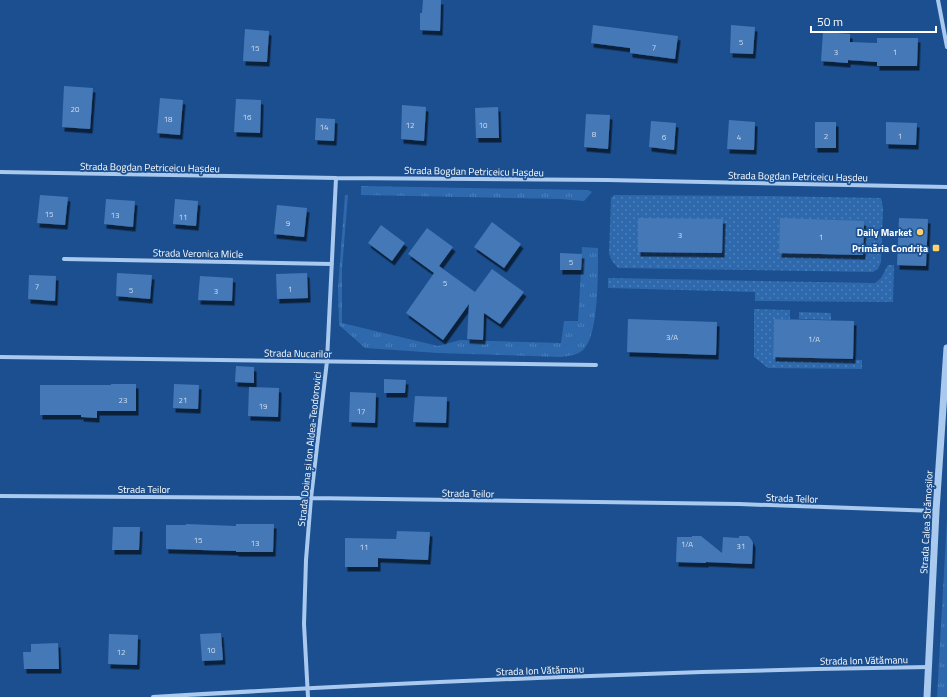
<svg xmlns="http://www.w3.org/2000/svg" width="947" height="697" font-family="'Titillium Web',sans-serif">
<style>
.grass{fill:url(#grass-tufts)}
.garden{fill:url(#garden-dots)}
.building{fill:#4478b7;filter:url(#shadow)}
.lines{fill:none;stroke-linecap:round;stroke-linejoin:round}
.minor{stroke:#a9c9ee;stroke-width:4}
.tertiary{stroke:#a9c9ee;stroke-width:7}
.poi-dot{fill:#ffd166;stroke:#1b4f8f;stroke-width:1.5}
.labels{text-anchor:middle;stroke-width:3.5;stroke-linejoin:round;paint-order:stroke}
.number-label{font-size:8px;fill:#d0dded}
.street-label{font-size:10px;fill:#fff;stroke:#1b4f8f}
.poi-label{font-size:10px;font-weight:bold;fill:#fff;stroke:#1b4f8f;text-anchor:end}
</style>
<defs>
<pattern id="grass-tufts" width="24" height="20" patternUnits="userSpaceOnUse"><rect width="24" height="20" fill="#2e69ad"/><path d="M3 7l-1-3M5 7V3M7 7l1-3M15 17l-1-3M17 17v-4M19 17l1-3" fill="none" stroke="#4d80b9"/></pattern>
<pattern id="garden-dots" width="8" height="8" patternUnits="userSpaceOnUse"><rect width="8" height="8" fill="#2e69ad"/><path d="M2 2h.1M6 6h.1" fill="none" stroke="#4d80b9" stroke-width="1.8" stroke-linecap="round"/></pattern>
<filter id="shadow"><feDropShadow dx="2.5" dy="4.5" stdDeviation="0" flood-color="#0009"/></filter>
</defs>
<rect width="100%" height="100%" fill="#1b4f8f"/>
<!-- grass -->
<path class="grass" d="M361 186 588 190 592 192 584 201 560 199 361 195Z
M345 195H348L342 269V323L438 346 460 340 561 343 564 321H578L581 270 582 247 598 248C598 270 599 334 584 349 579 355 568 356 561 357L438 353 365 348 339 325 338 288Z
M947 518V697H937Z"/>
<!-- garden -->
<path class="garden" d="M614 195 767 196 881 198 883 208 881 262 878 269 873 272 618 268 612 261 609 254 611 198Z
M888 265H894L893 302 755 301V292L608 288V278L875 283 881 278Z
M754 309 790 310V319H774L773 357 862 360V369L768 368 754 357Z
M799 312 831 313V320L799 319Z"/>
<!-- building -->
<path class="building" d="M423 0H441L440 31 420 30V13H422Z
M593 25 678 36 675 59 630 53V48L591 43Z
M731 25 755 27 753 54 730 53Z
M245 29 269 31 267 62 243 61Z
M823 32 850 34V42L877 43V38H918L917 66H877V62L848 60V63L821 61Z
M64 86 93 88 90 129 62 127Z
M160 98 183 100 180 135 157 133Z
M236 99 261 100 260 133 234 132Z
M402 105 426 107 424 141 401 139Z
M498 107 499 138H476L475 108Z
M586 114 610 115 608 149 584 147Z
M316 118 335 119 334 141 315 140Z
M729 120 755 122 754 150 727 149Z
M651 121 676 123 674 150 649 147Z
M815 122H836V148H815Z
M886 122 917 123 916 145 886 144Z
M40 195 68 197 65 225 37 223Z
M106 199 135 201 133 227 104 224Z
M175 199 198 201 196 226 173 224Z
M277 205 307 208 304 237 274 234Z
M638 218 723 219 722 253 638 252Z
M780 218 864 221 863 255 779 253Z
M899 218 928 219 926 266 897 265Z
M492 222 521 244 504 268 474 247Z
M381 225 405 243 392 261 368 243Z
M427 228 453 247 434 273 408 254Z
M560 253 582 254 581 270H560Z
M439 266 475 292 492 269 524 292 500 324 484 313 483 340 467 339 469 304 443 340 406 313Z
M117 273 152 275 150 299 116 296Z
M307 273 308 298 277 299 276 274Z
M29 275 56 276 55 301 28 299Z
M200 276 233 278 232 301 198 300Z
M628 319 717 322 716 355 627 352Z
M774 319 854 321 853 359 773 357Z
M236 366 254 367V383L235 382Z
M384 379 406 380 405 393H384Z
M111 384H136V411H97V418L81 417V415H40V385H111Z
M174 384 199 385 198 409 173 408Z
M249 387 279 388 278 417 248 416Z
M350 392 376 393 375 423 349 422Z
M415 396 447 397 446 423 413 422Z
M186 524 236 526V524H274L273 552H236V551L166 549V525H186Z
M113 527H140L139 550H112Z
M397 531 430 532 428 560 378 558V567H345V538L396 539Z
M692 536H701L722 553 723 537 739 538V536H748L751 539 753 543 752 564 706 562V563L676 562 677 537H692Z
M221 633 223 660 202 661 200 634Z
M109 634 138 635 137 665 108 664Z
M58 643 59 669H24L23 652H31V644Z"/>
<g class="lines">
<!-- minor -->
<path class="minor" d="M938 0 947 47
M0 172 336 178 607 180 947 187
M64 259 332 264
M0 357 596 365
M0 496 311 498 739 504 936 511
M153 697C336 686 519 678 702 672 778 670 853 668 929 667
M308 697 304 624 306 560 311 498 327 361 336 178"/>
<!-- tertiary -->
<path class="tertiary" d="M927 697 936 511 947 348"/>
</g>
<!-- markers -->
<g class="poi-dot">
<circle cx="920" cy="232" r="4"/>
<rect x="932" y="244" width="8" height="8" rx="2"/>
</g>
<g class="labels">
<!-- number labels -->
<g class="number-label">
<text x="741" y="45">5</text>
<text x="654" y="50">7</text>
<text x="255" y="51">15</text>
<text x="836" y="55">3</text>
<text x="895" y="55">1</text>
<text x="75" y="112">20</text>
<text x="247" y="120">16</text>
<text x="168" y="122">18</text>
<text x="410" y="128">12</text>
<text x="483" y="128">10</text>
<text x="324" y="130">14</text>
<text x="594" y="137">8</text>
<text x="826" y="139">2</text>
<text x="900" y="139">1</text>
<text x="664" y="140">6</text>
<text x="739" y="140">4</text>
<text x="49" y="217">15</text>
<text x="115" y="218">13</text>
<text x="183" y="220">11</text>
<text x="288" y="226">9</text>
<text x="680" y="238">3</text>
<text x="821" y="240">1</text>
<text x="571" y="265">5</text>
<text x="445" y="286">5</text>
<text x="37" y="289">7</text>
<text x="290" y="292">1</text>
<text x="131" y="293">5</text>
<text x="216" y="294">3</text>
<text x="672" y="340">3/A</text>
<text x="814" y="342">1/A</text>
<text x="123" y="403">23</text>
<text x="183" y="403">21</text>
<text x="263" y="409">19</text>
<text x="361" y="414">17</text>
<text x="198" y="543">15</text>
<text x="255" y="546">13</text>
<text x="687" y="547">1/A</text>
<text x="741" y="549">31</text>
<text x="364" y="550">11</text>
<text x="211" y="653">10</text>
<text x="121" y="655">12</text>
</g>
<!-- street labels -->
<g class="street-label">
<text transform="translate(150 167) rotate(1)" y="4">Strada Bogdan Petriceicu Hașdeu</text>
<text transform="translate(474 171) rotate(1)" y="4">Strada Bogdan Petriceicu Hașdeu</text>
<text transform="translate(798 176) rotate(1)" y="4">Strada Bogdan Petriceicu Hașdeu</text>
<text transform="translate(198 253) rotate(1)" y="4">Strada Veronica Micle</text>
<text transform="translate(298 353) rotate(1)" y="4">Strada Nucarilor</text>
<text transform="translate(309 449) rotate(-84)" y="4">Strada Doina și Ion Aldea-Teodorovici</text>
<text x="144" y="493">Strada Teilor</text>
<text transform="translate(468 493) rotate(1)" y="4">Strada Teilor</text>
<text transform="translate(792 498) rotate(2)" y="4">Strada Teilor</text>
<text transform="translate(926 522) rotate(-87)" y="4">Strada Calea Strămoșilor</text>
<text transform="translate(864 660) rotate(-1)" y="4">Strada Ion Vătămanu</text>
<text transform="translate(540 670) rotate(-2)" y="4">Strada Ion Vătămanu</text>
</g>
<!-- poi labels -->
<g class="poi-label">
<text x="912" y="236">Daily Market</text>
<text x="928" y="252">Primăria Condrița</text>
</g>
</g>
<!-- scale -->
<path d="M811 26v6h125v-6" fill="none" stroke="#ffffff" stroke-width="2"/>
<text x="817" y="26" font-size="12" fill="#ffffff" stroke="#1b4f8f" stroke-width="3" paint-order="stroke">50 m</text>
</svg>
